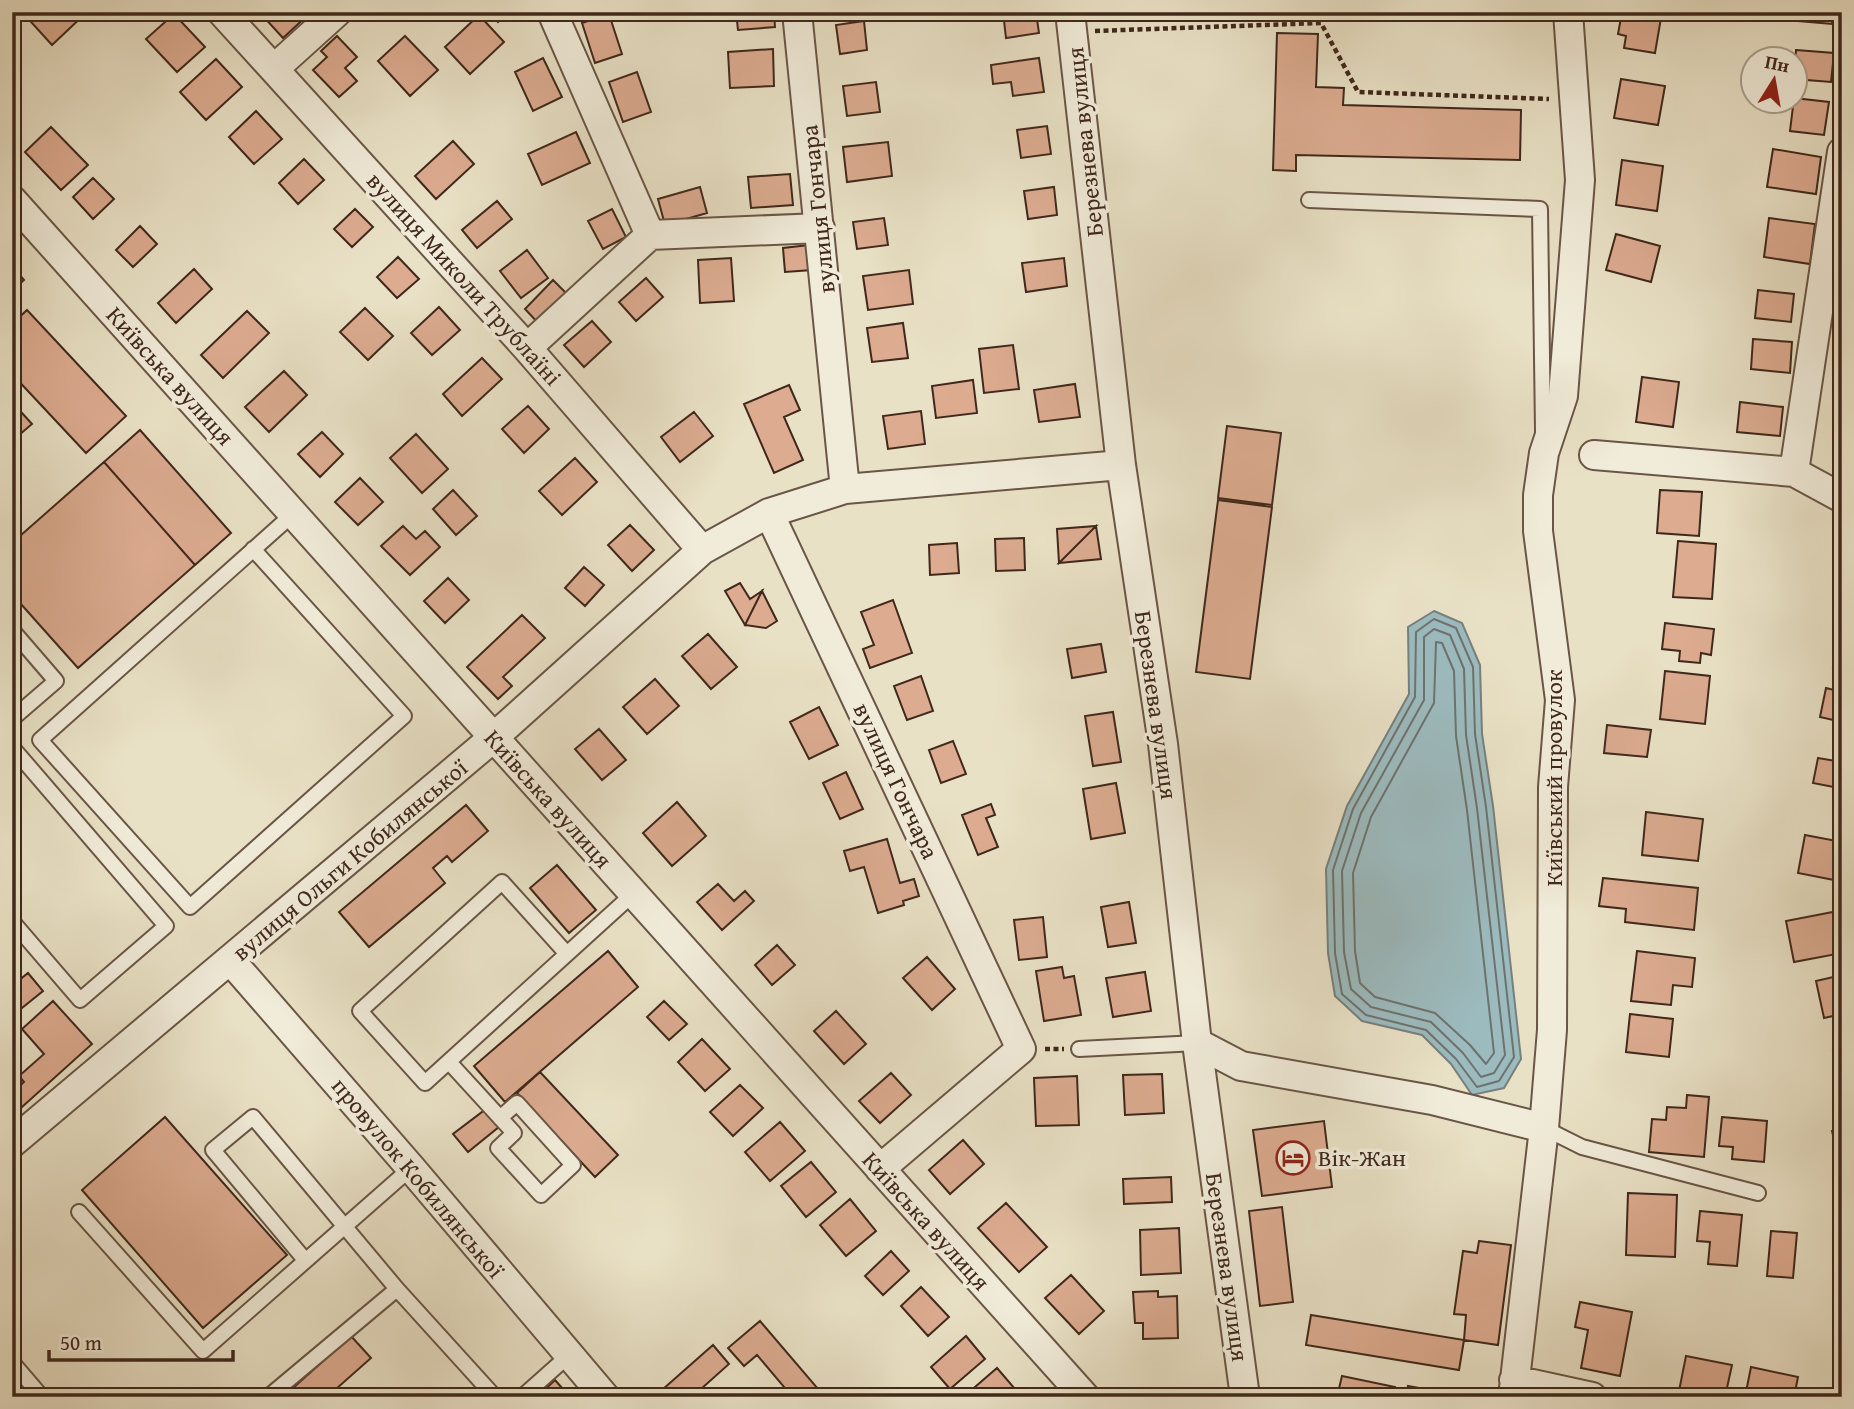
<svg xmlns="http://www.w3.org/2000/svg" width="1854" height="1409" font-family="'Gentium Book Plus',serif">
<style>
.water{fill:#9cbbbf;stroke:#77807e;stroke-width:2}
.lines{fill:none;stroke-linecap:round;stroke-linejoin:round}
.shore{stroke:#6e726e;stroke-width:2}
.building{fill:#dcab90;stroke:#40281c;stroke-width:2}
.lane-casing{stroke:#6a5646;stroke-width:18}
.street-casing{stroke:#6a5646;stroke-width:32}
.path{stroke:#40281c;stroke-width:4.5;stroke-dasharray:5 3.5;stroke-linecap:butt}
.lane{stroke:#f1ecda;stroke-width:14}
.street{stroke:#f1ecda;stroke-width:28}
.labels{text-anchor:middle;stroke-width:7;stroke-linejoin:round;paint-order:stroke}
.street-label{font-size:24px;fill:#40281c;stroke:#f1ecda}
.poi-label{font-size:24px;fill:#40281c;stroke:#f1ecda;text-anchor:start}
</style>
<rect width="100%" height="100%" fill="#e9e1c6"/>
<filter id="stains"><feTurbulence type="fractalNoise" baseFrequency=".00286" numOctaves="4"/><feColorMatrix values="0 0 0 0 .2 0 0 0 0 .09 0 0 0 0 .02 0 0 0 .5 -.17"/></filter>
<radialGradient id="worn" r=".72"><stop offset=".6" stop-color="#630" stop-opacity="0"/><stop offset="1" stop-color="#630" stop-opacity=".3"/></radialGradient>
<!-- water -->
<path class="water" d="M1434 611 1462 623 1480 665 1482 734 1493 806 1521 1059 1504 1088 1472 1095 1451 1064 1422 1035 1362 1021 1335 996 1328 953 1326 869 1347 806 1409 694 1408 627Z"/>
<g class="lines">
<!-- shore -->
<path class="shore" d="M1434 619 1456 628 1473 667 1475 734 1486 807 1514 1057 1499 1081 1477 1087 1456 1059 1426 1030 1366 1015 1342 994 1335 953 1333 870 1353 809 1415 697 1416 632Z
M1434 629 1450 635 1464 669 1466 735 1477 808 1505 1055 1494 1073 1481 1077 1463 1053 1431 1022 1371 1007 1351 989 1344 952 1342 871 1361 813 1424 700V637Z
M1436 642 1442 643 1454 671 1456 736 1467 810 1494 1053 1486 1064 1470 1045 1435 1013 1375 997 1360 983 1355 951 1353 873 1371 817 1434 703Z"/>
</g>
<!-- building -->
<path class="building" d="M22 12H87L52 45Z
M265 12H307L309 14 283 38 262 15Z
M489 12H508L498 22Z
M736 12H774L775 27 738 30Z
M1003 12H1036L1039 33 1006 38Z
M1622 12H1662L1655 53 1624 48 1626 36 1618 34Z
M1788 12H1833L1832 24 1787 20Z
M174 14 205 47 177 72 146 39Z
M609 14 622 54 595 63 582 23Z
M479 15 504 42 470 74 445 47Z
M864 21 867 50 840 54 836 25Z
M1277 33 1318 34 1316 87 1344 88 1343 105 1521 110 1520 160 1296 155V171L1273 170Z
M337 36 357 57 345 68 357 81 339 97 313 70 327 57 321 51Z
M405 36 438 70 410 96 378 61Z
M773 49 774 86 730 88 728 52Z
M1796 50 1834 53 1831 82 1794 79Z
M543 58 562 97 533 111 515 72Z
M1039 58 1044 92 1013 96 1011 82 993 84 991 65Z
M216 59 242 87 206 120 180 92Z
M637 72 651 112 623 122 609 82Z
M1621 79 1665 86 1658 125 1614 118Z
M876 82 880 112 847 116 843 86Z
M1794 98 1829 102 1824 135 1790 131Z
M256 111 282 139 254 164 229 137Z
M1047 126 1051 154 1021 158 1017 130Z
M51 127 88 165 61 190 25 152Z
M576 132 590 163 542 185 528 154Z
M453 141 474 164 436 199 415 176Z
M888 142 892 176 847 182 843 147Z
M1773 149 1821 157 1816 194 1767 187Z
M304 159 324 180 298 204 279 183Z
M1622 160 1663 166 1657 211 1616 205Z
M790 174 793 205 751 208 748 177Z
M93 178 114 199 93 219 73 197Z
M700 187 707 213 665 225 658 199Z
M1054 187 1057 215 1028 219 1024 191Z
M497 201 512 219 477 248 462 230Z
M355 209 373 227 352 247 334 229Z
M612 209 626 237 603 249 588 221Z
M884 218 888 245 857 249 853 222Z
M1769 218 1815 224 1810 264 1764 257Z
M140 226 157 244 133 267 116 250Z
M1616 234 1660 246 1651 282 1606 270Z
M809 245 812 270 785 272 783 248Z
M527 250 548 278 521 298 500 271Z
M398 257 419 279 397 298 377 277Z
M731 258 734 301 700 303 698 260Z
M1064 258 1067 286 1026 292 1022 263Z
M12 266 24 280 12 291Z
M194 269 212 289 176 323 158 303Z
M909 270 913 304 868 310 863 276Z
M646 278 663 297 636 321 619 302Z
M553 280 568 295 539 324 525 309Z
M1758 290 1794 294 1791 322 1755 318Z
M439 307 460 330 432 355 411 333Z
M365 308 393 336 368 360 340 332Z
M27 310 126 416 86 453 12 374V324Z
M247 311 269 333 223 378 201 355Z
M592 321 611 342 584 367 564 345Z
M903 323 908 358 872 362 867 328Z
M1753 339 1792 342 1790 373 1751 369Z
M1013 345 1019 389 984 393 979 349Z
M482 358 502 379 462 416 443 394Z
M284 371 307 395 269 432 245 407Z
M1642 377 1679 382 1673 427 1636 422Z
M973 380 977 413 936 418 932 386Z
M1075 384 1080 417 1039 422 1034 390Z
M789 385 800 410 784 417 803 460 774 473 744 404Z
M12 402 32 424 12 441Z
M1740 402 1783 407 1780 436 1737 432Z
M528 406 549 429 524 453 502 429Z
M921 411 925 444 888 449 883 416Z
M694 412 713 436 680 462 661 437Z
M1227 426 1281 433 1272 505 1218 498Z
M140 430 231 533 195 565 104 462Z
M322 432 343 454 320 477 298 454Z
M416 434 448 469 422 493 390 458Z
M575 458 597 482 562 515 539 491Z
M104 462 195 565 78 668 12 594V543Z
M360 478 383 502 358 525 335 502Z
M453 490 477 516 456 535 433 509Z
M1660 490 1702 492 1699 536 1657 533Z
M1218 500 1272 507 1250 679 1196 672Z
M630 525 654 550 632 571 608 545Z
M403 526 416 539 425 531 440 547 410 575 381 546Z
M1096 526 1059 563 1057 529Z
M1096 526 1101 559 1059 563Z
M1024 538 1025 570 996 571 995 539Z
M1678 541 1716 544 1712 599 1673 597Z
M957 543 959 573 930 575 929 545Z
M584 567 604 585 585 606 565 588Z
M448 578 469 600 445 623 424 601Z
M740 583 750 599 762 591 745 625 725 591Z
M762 591 777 621 766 628 745 625Z
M893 600 912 653 870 668 863 649 874 645 861 612Z
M522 615 545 638 503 677 512 686 498 699 467 667Z
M1665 623 1714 629 1711 655 1701 653 1700 663 1679 661 1680 651 1662 649Z
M1842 624V669L1833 667Z
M708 634 737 667 711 689 682 656Z
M1101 644 1106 672 1072 678 1067 649Z
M1665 671 1710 676 1705 724 1660 719Z
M921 676 933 711 907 720 894 686Z
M655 679 679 706 647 734 623 707Z
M1826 688 1842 692V722L1820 717Z
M819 707 838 745 809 759 790 722Z
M1113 712 1121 762 1093 766 1085 716Z
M1607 725 1651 730 1647 757 1604 753Z
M599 729 626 760 602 780 575 749Z
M953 741 966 774 941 783 929 750Z
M1818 758 1842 762 1839 788 1813 783Z
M846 772 863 809 840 819 823 783Z
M1116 783 1125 833 1091 839 1083 789Z
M677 802 706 836 672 866 643 833Z
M991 804 995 815 986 818 998 847 978 855 962 815Z
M466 805 488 831 452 862 447 856 433 868 445 883 369 947 339 912Z
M1646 812 1703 819 1698 861 1642 855Z
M1805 835 1842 842 1834 880 1798 873Z
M887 839 900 883 914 879 919 896 903 901 904 905 878 913 864 867 850 871 844 851Z
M557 865 596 910 569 933 530 888Z
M1603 878 1698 888 1694 930 1625 922 1626 909 1599 906Z
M718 884 734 901 745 891 754 901 722 930 697 902Z
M1129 902 1136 943 1108 947 1101 907Z
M1838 911 1842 931V953L1794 962 1786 921Z
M1043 917 1047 957 1019 960 1014 920Z
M777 945 795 965 772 985 755 965Z
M608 951 638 987 505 1102 474 1066Z
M1637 951 1695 958 1692 987 1673 985 1671 1005 1631 1001Z
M927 957 955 989 932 1010 903 978Z
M1062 967 1064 978 1074 976 1081 1015 1044 1021 1036 971Z
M1145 972 1151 1011 1113 1017 1106 978Z
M28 973 43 991 12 1016V986Z
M1842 975V1014L1824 1018 1816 981Z
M53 1001 92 1044 12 1116V1093L24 1082 19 1076 44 1054 22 1029Z
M664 1001 687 1024 669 1040 647 1017Z
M836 1011 866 1044 844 1064 814 1031Z
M1630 1014 1673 1019 1669 1057 1626 1052Z
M702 1039 730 1069 705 1091 678 1062Z
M1842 1049V1082L1840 1083 1833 1051Z
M540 1072 618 1155 595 1177 517 1093Z
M891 1073 911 1095 880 1123 859 1101Z
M1162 1074 1164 1113 1125 1115 1123 1075Z
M1077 1076 1079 1125 1036 1126 1034 1078Z
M740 1085 763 1108 733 1136 710 1112Z
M1687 1095 1709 1097 1704 1157 1649 1152 1652 1119 1666 1120 1667 1107 1686 1108Z
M486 1109 500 1126 468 1152 453 1134Z
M165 1117 287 1255 203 1328 82 1190Z
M1722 1117 1767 1121 1764 1162 1732 1159 1733 1147 1719 1146Z
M1324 1121 1332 1187 1262 1196 1253 1130Z
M780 1122 805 1151 770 1181 745 1152Z
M1842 1129V1151L1837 1152 1832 1131Z
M963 1140 984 1164 950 1194 929 1170Z
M811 1162 836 1192 806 1217 781 1186Z
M1171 1177 1172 1202 1124 1204 1123 1179Z
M1628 1193 1677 1195 1675 1257 1626 1255Z
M850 1199 876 1231 846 1256 820 1225Z
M1006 1203 1047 1247 1019 1272 978 1228Z
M1282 1207 1293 1302 1260 1306 1249 1211Z
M1700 1211 1742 1215 1737 1266 1708 1264 1710 1242 1697 1241Z
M1179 1228 1181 1273 1141 1275 1140 1230Z
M1771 1231 1797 1233 1793 1278 1767 1276Z
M1479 1241 1511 1245 1498 1345 1464 1340 1466 1315 1454 1314 1463 1251 1477 1253Z
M891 1251 909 1271 883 1295 865 1276Z
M1071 1275 1104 1311 1079 1334 1045 1298Z
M921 1287 949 1317 928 1336 901 1306Z
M1158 1291V1297L1177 1296 1178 1338 1143 1339V1323H1135L1133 1292Z
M1580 1302 1632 1312 1620 1376 1581 1368 1588 1330 1575 1327Z
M1311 1315 1464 1340 1459 1370 1306 1345Z
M760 1321 819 1390 810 1397H774L785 1388 757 1355 744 1366 728 1348Z
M351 1336 371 1358 327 1397H283Z
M966 1336 985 1359 950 1389 931 1367Z
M713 1345 729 1364 692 1397H654Z
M1686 1356 1732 1365 1725 1397 1678 1396Z
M1751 1367 1798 1377 1794 1397H1745Z
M997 1368 1021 1396 972 1397 968 1393Z
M1342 1376 1395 1387 1393 1397H1337Z
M555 1380 570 1397H537Z
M1408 1386 1470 1397H1406Z"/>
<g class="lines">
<defs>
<path id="lane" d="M1309 200 1540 209 1543 431
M253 549 404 716 190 907 40 740 293 514
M12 630 56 681 12 719
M12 747 166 926 80 1000 12 921
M567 954 502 882 360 1011 425 1083 633 894
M1079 1049 1197 1043
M449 1062 514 1133 498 1148 541 1195 573 1165 517 1103 500 1118
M1544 1128 1582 1147 1758 1193
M79 1212 203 1351 411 1168
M397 1289 495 1397
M12 1362 42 1397
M268 1397 397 1289 253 1117 213 1150 305 1260
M522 1397 568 1356"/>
<path id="street" d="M222 12 527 348 702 550
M552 12 650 235
M797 12 845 489
M1070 12 1121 465 1163 744 1197 1043 1245 1397
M275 68 337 12
M12 200 1085 1397
M527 348 650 235 820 228
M1594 455 1794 472 1842 498
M1794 472 1842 152
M769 513 1021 1049 880 1169
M231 961 411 1168 605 1397
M1197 1043 1241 1066 1432 1100 1544 1128
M12 1143 493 738 702 550 769 513 845 489 1121 465
M1514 1380 1592 1397
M1513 1397 1544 1128 1552 1030 1553 787 1560 700 1538 531V495L1544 453 1563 396 1580 180 1568 12"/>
</defs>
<!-- lane casing -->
<use href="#lane" class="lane-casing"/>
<!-- street casing -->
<use href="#street" class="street-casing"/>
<!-- path -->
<path class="path" d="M1095 31 1321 23 1358 92 1549 99
M1045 1049H1064"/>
<!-- lane -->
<use href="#lane" class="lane"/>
<!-- street -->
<use href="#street" class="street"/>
</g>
<!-- icons -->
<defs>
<symbol id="hotel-ring" viewBox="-11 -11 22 22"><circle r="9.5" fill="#f1ecda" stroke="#8f2418" stroke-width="1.5"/><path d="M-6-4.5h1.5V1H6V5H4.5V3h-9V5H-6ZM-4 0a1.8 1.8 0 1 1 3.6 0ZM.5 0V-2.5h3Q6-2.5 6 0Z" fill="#8f2418"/></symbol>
</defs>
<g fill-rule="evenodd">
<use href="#hotel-ring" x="1274" y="1139" width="38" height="38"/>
</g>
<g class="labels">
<!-- street labels -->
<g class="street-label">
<text transform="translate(1085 142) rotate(-96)" y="8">Березнева вулиця</text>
<text transform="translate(818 209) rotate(-96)" y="8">вулиця Гончара</text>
<text transform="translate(464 279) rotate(48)" y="8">вулиця Миколи Трублаїні</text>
<text transform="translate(170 376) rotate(48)" y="8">Київська вулиця</text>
<text transform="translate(1156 705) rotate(82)" y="8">Березнева вулиця</text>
<text transform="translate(1554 778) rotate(-90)" y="8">Київський провулок</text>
<text transform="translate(896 781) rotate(65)" y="8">вулиця Гончара</text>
<text transform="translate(548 799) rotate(48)" y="8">Київська вулиця</text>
<text transform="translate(350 860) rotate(-40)" y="8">вулиця Ольги Кобилянської</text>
<text transform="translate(418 1178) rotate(50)" y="8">провулок Кобилянської</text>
<text transform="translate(926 1221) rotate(48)" y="8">Київська вулиця</text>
<text transform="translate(1227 1267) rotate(82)" y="8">Березнева вулиця</text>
</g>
<!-- poi labels -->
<g class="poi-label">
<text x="1318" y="1166">Вік-Жан</text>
</g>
</g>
<!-- margin -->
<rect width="1854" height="1409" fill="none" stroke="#e9e1c6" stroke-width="42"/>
<rect x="14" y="14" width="1826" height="1381" fill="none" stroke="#40281c" stroke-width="3.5"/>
<rect x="21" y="21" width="1812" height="1367" fill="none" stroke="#40281c" stroke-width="2"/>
<!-- north arrow -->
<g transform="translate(1774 80) rotate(11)"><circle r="33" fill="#f1ecda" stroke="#aa9e8e" stroke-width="2"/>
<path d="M0-5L12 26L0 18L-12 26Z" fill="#8f2418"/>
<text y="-10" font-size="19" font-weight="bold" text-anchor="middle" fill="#40281c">Пн</text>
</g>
<!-- scale -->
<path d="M49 1350v10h184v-10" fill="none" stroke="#40281c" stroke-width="3.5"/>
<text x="60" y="1350" font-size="21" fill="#40281c" stroke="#f1ecda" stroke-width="5" paint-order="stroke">50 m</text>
<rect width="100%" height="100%" filter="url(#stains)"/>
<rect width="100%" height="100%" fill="url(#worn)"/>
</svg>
